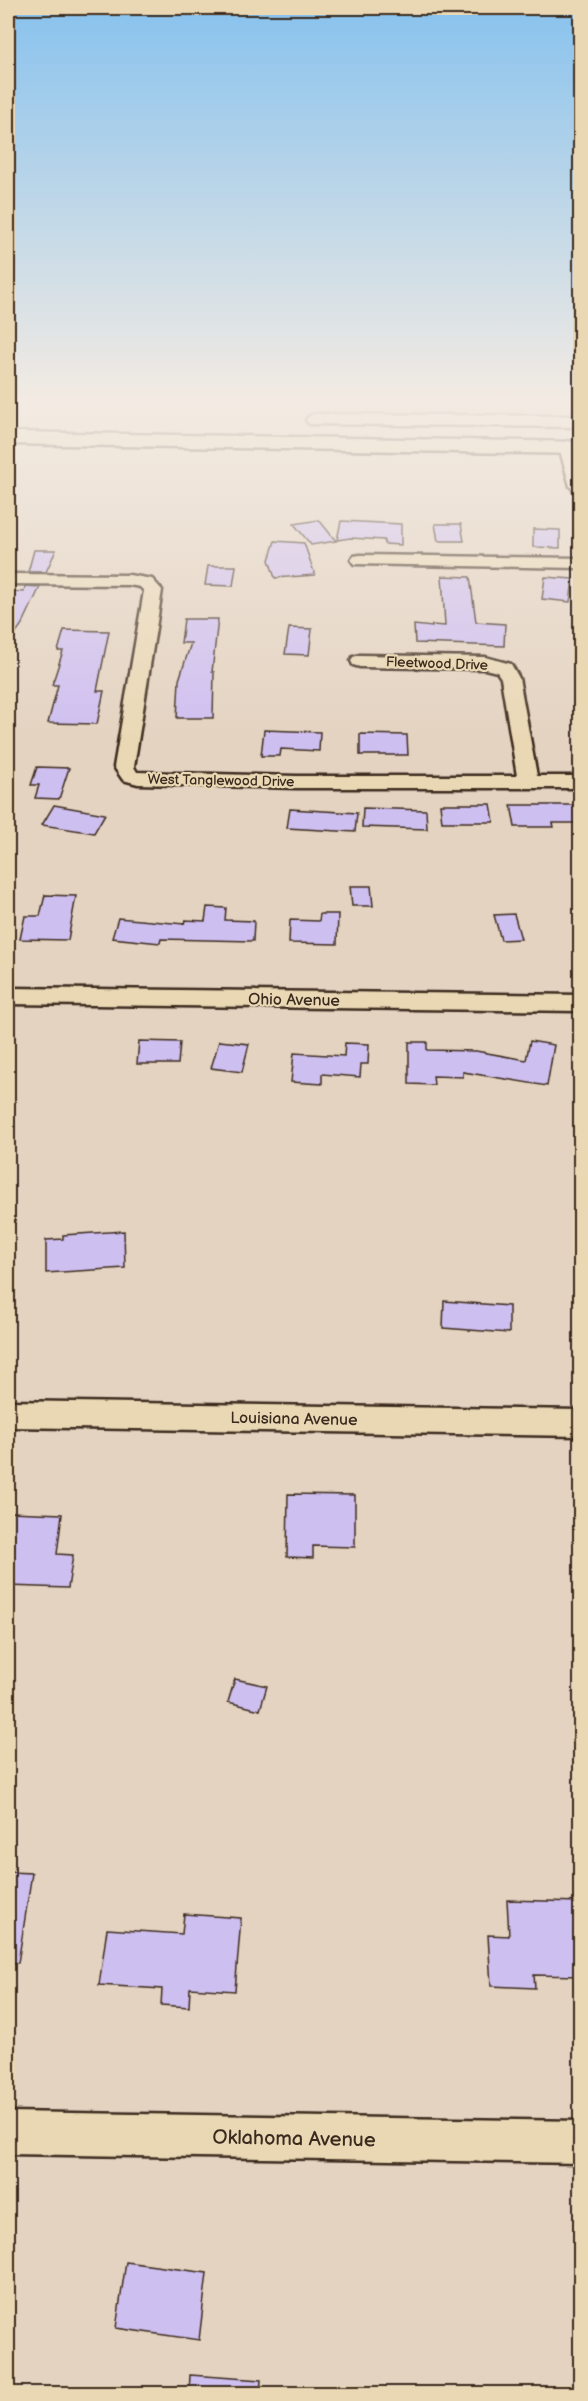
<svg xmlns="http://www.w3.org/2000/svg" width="588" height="2401" font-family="'Balsamiq Sans',sans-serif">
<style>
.building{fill:#cebff1;stroke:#3b2a1e;stroke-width:1.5}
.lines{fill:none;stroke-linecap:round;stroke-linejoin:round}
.minor-casing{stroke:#3b2a1e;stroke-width:5}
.tertiary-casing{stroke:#3b2a1e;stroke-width:5}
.primary-casing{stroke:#3b2a1e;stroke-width:5}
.minor{fill:#ead8b5;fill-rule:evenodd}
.tertiary{fill:#ead8b5;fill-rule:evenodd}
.primary{fill:#ead8b5;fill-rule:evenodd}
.labels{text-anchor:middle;stroke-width:4.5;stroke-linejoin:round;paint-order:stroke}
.far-street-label{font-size:14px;fill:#3b2a1e;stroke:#ead8b5}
.street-label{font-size:16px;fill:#3b2a1e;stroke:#ead8b5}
.near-street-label{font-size:20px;fill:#3b2a1e;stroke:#ead8b5}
</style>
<rect width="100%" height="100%" fill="#e4d3c1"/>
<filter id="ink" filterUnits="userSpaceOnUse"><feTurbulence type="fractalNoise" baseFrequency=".0167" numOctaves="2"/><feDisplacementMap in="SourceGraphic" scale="12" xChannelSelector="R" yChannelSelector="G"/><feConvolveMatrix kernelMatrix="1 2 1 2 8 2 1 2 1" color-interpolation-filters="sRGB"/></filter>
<g filter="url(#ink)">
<!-- building -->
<path class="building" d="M319 520 336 541 311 545 294 524Z
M341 521 401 524V545L384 544V540L350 538 337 540Z
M435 524H461L464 541H438Z
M533 529 560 530V548L533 547Z
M275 541 304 543 315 575 275 578 269 560Z
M34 550H56L46 572H28Z
M208 566H236L233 586 205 585Z
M442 576 470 577 476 622 505 624 504 646 415 643 414 625 432 627V625L445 626Z
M545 577 573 579 570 602 542 599Z
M25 586 40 587 24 621 8 645V591L24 592Z
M184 619H218L212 672H214L213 718H177L179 680 191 643H181Z
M289 628 312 629 309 655 285 654Z
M64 630 109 631 97 691H104L97 724 48 723 58 685H52L63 651H58Z
M264 730 320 732 319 751 281 749 280 756H261Z
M360 734 407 735 408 755H360Z
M37 767 69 768 59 799 35 798 39 785H31Z
M440 804H491L494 822H442Z
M54 805 105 814 94 833 42 825Z
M511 805H574L579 823H553L554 827H515Z
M363 808 426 810 427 829 362 827Z
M290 809 357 813 355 832 287 828Z
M350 886H371L373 906H352Z
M45 895 76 896 68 940 20 939 25 916H40Z
M207 907 226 908 225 920 254 921 253 941 161 939 160 943 112 938 118 918 184 924 185 920 205 921Z
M320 914H338L337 944 289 943 290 920 319 921Z
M514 914 521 939 501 940 494 915Z
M139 1041 180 1042 178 1064H137Z
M219 1041 249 1044 242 1072 211 1068Z
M530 1041 554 1045 547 1086 463 1072V1077L433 1076 434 1085 409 1084V1042H427V1050L476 1051 526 1060Z
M345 1043 369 1044 368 1064H361L360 1077 322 1074V1084L291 1082 294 1053 344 1056Z
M124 1231 125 1268 46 1273V1240L63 1239V1235Z
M444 1301 509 1306V1333L443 1328Z
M288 1494 355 1495V1547L313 1546V1558L287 1557Z
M9 1512 62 1514 57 1554 73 1555 68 1588 8 1586Z
M235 1679 267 1686 260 1710 228 1702Z
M8 1872 32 1873 18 1963 8 1962Z
M507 1900 580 1902V1976L534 1975 535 1988 491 1986 488 1935 509 1936Z
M184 1914 241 1918 235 1991 190 1988 189 2007 161 2005 162 1989 99 1985 107 1929 182 1934Z
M126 2262 207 2273 199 2340 116 2328Z
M190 2375 261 2380 260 2394H189Z"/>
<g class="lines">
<defs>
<path id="minor" d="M360 555 580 558V568L354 564 351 560 354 556Z
M8 574 129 575 152 579 162 590 134 767 137 772 296 776H517L501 678 497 672 485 669 360 667 353 665 351 661 353 657 360 655 485 657 511 664 519 678 537 776H580V788H296L138 784 123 780 114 767 144 591 140 587 129 585 8 584Z
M8 988 580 995V1011L8 1004Z
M8 1401 580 1410V1436L8 1427Z
M8 2112 580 2121V2163L8 2154Z"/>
<path id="tertiary" d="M568 441 575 443 580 457V492L573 490 570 486 559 447 561 443Z"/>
<path id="primary" d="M315 414 580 416V427L309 424 306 420 309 416Z
M8 432 580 442V454L8 444Z"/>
</defs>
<!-- minor casing -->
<use href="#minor" class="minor-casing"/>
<!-- tertiary casing -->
<use href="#tertiary" class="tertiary-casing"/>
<!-- primary casing -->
<use href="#primary" class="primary-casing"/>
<!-- minor -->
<use href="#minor" class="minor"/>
<!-- tertiary -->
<use href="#tertiary" class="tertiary"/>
<!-- primary -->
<use href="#primary" class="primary"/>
</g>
</g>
<!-- sky -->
<linearGradient id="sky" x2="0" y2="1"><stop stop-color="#87c2ee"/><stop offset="0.54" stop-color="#f3ebe3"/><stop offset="1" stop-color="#f3ebe3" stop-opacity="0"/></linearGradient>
<rect width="588" height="740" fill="url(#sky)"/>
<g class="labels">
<!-- far-street labels -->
<g class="far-street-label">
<text transform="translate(437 663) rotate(2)" y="5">Fleetwood Drive</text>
<text transform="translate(221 780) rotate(1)" y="5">West Tanglewood Drive</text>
</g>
<!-- street labels -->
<g class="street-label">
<text transform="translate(294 999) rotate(1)" y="6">Ohio Avenue</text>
<text transform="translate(294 1418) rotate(1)" y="6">Louisiana Avenue</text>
</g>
<!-- near-street labels -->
<g class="near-street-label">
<text transform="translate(294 2138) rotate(1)" y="7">Oklahoma Avenue</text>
</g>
</g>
<!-- margin -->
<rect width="588" height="2401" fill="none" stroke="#ead8b5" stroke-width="30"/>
<rect x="15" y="15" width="558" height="2371" fill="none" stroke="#3b2a1e" stroke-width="2" filter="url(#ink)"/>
</svg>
